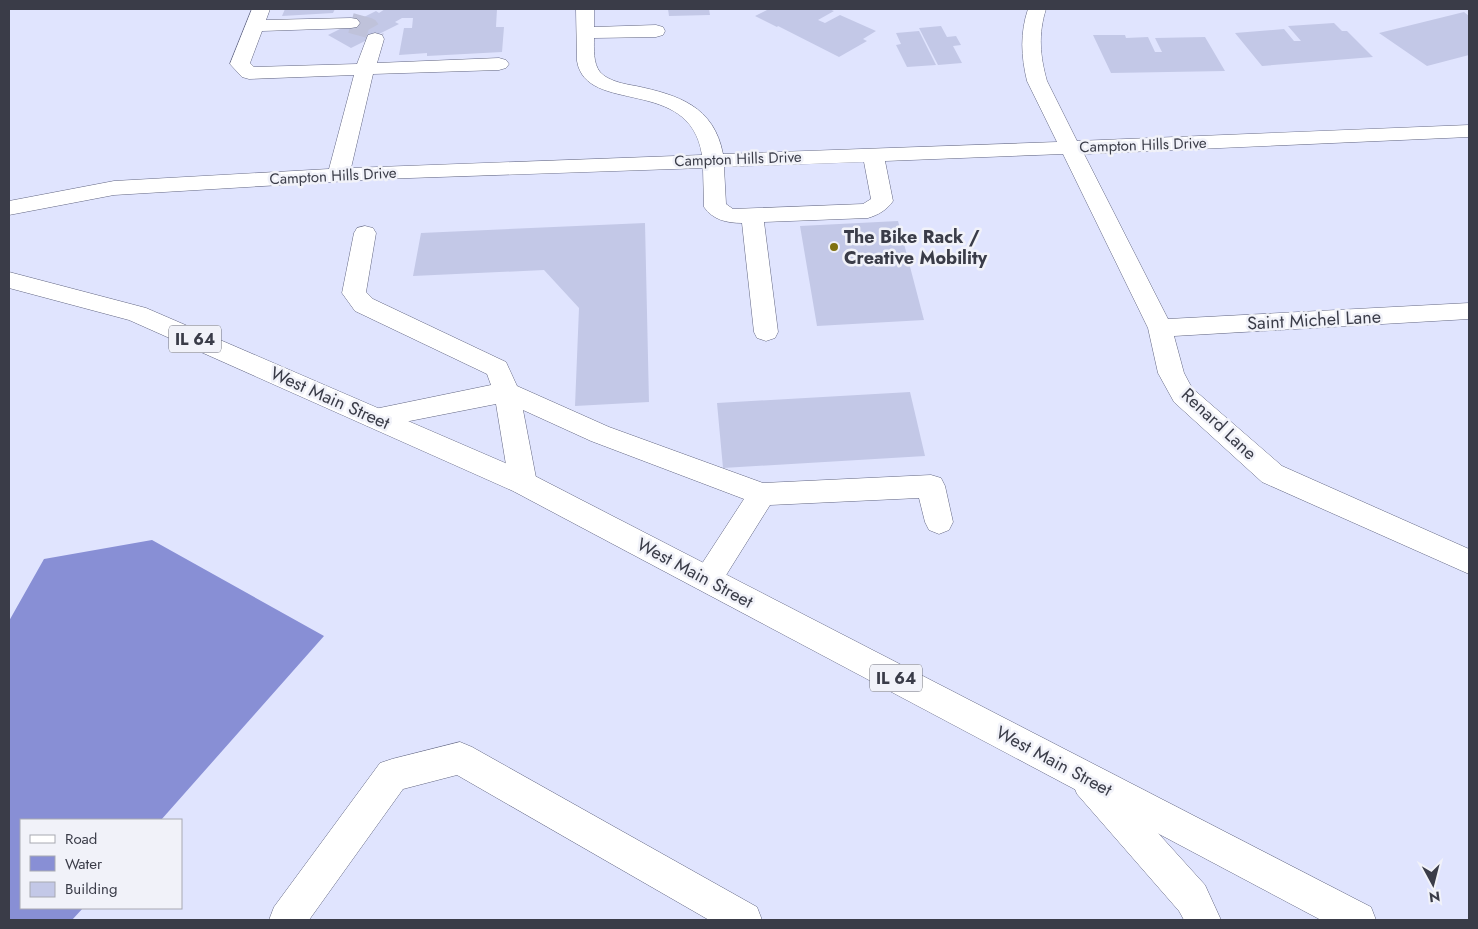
<svg xmlns="http://www.w3.org/2000/svg" width="1478" height="929" font-family="Jost,sans-serif">
<style>
.water{fill:#888fd5}
.building{fill:#c3c8e7}
.lines{fill:none;stroke-linecap:round;stroke-linejoin:round}
.minor-tunnel{stroke:#bfc2da;stroke-width:20;stroke-dasharray:20 10;stroke-linecap:butt}
.minor-casing{stroke:#626682;stroke-width:1}
.major-casing{stroke:#626682;stroke-width:1}
.minor{fill:#fff;fill-rule:evenodd}
.major{fill:#fff;fill-rule:evenodd}
.poi-dot{fill:#807110;stroke:#f1f2f9;stroke-width:2}
.labels{text-anchor:middle;stroke-width:5;stroke-linejoin:round;paint-order:stroke}
.far-street-label{font-size:15px;fill:#3a3c48;stroke:#f1f2f9}
.shield{fill:#f1f2f9;stroke:#71737d;stroke-width:1}
.shield-label{font-size:16px;font-weight:bold;fill:#3a3c48}
.poi-label{font-size:18px;font-weight:bold;fill:#3a3c48;stroke:#f1f2f9;text-anchor:start}
.street-label{font-size:18px;fill:#3a3c48;stroke:#f1f2f9}
</style>
<rect width="100%" height="100%" fill="#e0e4fe"/>
<!-- water -->
<path class="water" d="M152 540 324 636 161 820H21V908H83L72 920H9V621L44 559Z"/>
<!-- building -->
<path class="building" d="M285 9H335L333 13 282 16Z
M385 9H497L496 27H504L502 52 427 56V53L399 55 404 28H412L413 18H402L395 22 399 24 351 48 328 35 376 11 379 13Z
M668 9H709L710 15 669 16Z
M769 9H829L834 11 818 20 825 23 840 15 876 31 863 39 867 41 839 57 778 26 777 27 755 16Z
M1464 12 1469 16V55L1427 66 1379 33Z
M1334 23 1342 31H1347L1373 57 1262 66 1235 33 1284 29 1294 41H1301L1288 26Z
M941 26 947 37 956 36 961 45 953 46 962 63 938 65 919 28Z
M919 31 936 65 907 67 896 45 901 44 896 33Z
M1093 35H1125L1126 38 1148 37 1155 52H1162L1155 38 1205 37 1225 71 1111 73Z
M898 221 924 320 817 326 800 226Z
M645 223 649 402 575 406 579 308 544 270 413 276 421 233Z
M910 392 925 456 723 468 717 403Z"/>
<g class="lines">
<!-- minor-tunnel -->
<path class="minor-tunnel" d="M351 23 369 28 375 39"/>
<defs>
<path id="minor" d="M252 9H270L266 20 351 18 357 19 360 23 357 27 351 28 262 31 250 63 254 67 357 64 368 35 375 33 382 35 384 39 377 63 499 58 506 60 509 64 506 68 499 70 373 74 351 168 702 155C690 75 586 116 577 61L576 9H594V27L656 25 663 27 665 31 663 35 656 37 594 38C594 49 593 63 600 72 608 81 624 84 636 86 678 95 714 106 723 154L1057 142 1027 81C1021 56 1020 33 1028 9H1046C1038 34 1040 56 1047 81L1077 141 1469 125V137L1084 154 1168 319 1469 303V319L1174 336 1184 373 1192 388 1282 466 1469 549V574L1262 482 1174 402 1158 373 1148 328 1063 154 885 161 893 201C887 210 878 215 868 218L764 222 778 332 775 338 766 341 757 338 754 332 742 223C727 223 713 220 704 207L703 168 381 179 114 195 9 215V201L114 181 329 169 354 75 249 79 242 77 230 64ZM864 162 871 199 863 204 733 209 726 204 724 167Z
M365 226 373 228 376 233 366 292 373 299 506 362 517 386 609 427 763 483 931 475 941 478 945 486 953 522 949 530 939 534 929 530 925 522 919 498 770 505 718 588 707 592 696 588 692 579 744 499 591 441 523 410 537 483 533 491 523 494 513 491 509 483 496 404 374 428 365 425 361 418 365 411 491 385 487 374 355 311 342 293 354 233 357 228Z
M460 742 472 747 757 907 762 920H709L457 775 403 789 309 920H269L274 907 380 763 392 759Z
M1089 766 1101 770 1205 885 1221 920H1184L1179 911 1077 794 1072 782 1077 770Z"/>
<path id="major" d="M9 272 146 308 533 475 1371 907 1376 920H1321L513 491 129 320 9 288Z"/>
</defs>
<!-- minor casing -->
<use href="#minor" class="minor-casing"/>
<!-- major casing -->
<use href="#major" class="major-casing"/>
<!-- minor -->
<use href="#minor" class="minor"/>
<!-- major -->
<use href="#major" class="major"/>
</g>
<!-- markers -->
<circle class="poi-dot" cx="834" cy="247" r="5"/>
<g class="labels">
<!-- far-street labels -->
<g class="far-street-label">
<text transform="translate(1143 145) rotate(-2)" y="5">Campton Hills Drive</text>
<text transform="translate(738 159) rotate(-2)" y="5">Campton Hills Drive</text>
<text transform="translate(333 176) rotate(-3)" y="5">Campton Hills Drive</text>
</g>
<!-- shield labels -->
<g class="shield">
<rect x="169" y="325.5" width="52" height="27" rx="4"/>
<rect x="870" y="664.5" width="52" height="27" rx="4"/>
</g>
<g class="shield-label">
<text x="195" y="345">IL 64</text>
<text x="896" y="684">IL 64</text>
</g>
<!-- poi labels -->
<g class="poi-label">
<text x="844" y="243">The Bike Rack /<tspan x="844" dy="21">Creative Mobility</tspan></text>
</g>
<!-- street labels -->
<g class="street-label">
<text transform="translate(1314 320) rotate(-3)" y="6">Saint Michel Lane</text>
<text transform="translate(330 398) rotate(24)" y="6">West Main Street</text>
<text transform="translate(1219 424) rotate(43)" y="6">Renard Lane</text>
<text transform="translate(695 573) rotate(28)" y="6">West Main Street</text>
<text transform="translate(1054 761) rotate(28)" y="6">West Main Street</text>
</g>
</g>
<!-- border -->
<rect width="1478" height="929" fill="none" stroke="#3a3c48" stroke-width="20"/>
<!-- legend -->
<rect x="20" y="819" width="162" height="90" fill="#f1f2f9" stroke="#a8a9b2"/>
<rect x="30" y="835" width="25" height="8" fill="#ffffff" stroke="#a8a9b2"/>
<text x="65" y="844" font-size="15" fill="#3a3c48">Road</text>
<rect x="30" y="856" width="25" height="15" fill="#888fd5" stroke="#a8a9b2"/>
<text x="65" y="869" font-size="15" fill="#3a3c48">Water</text>
<rect x="30" y="882" width="25" height="15" fill="#c3c8e7" stroke="#a8a9b2"/>
<text x="65" y="894" font-size="15" fill="#3a3c48">Building</text>
<!-- north arrow -->
<g transform="translate(1433 884) rotate(173)" stroke="#f1f2f9" stroke-width="4" paint-order="stroke">
<path d="M0-4L9 19L0 12L-9 19Z" fill="#3a3c48"/>
<text y="-8" font-size="14" font-weight="bold" text-anchor="middle" fill="#3a3c48">N</text>
</g>
</svg>
